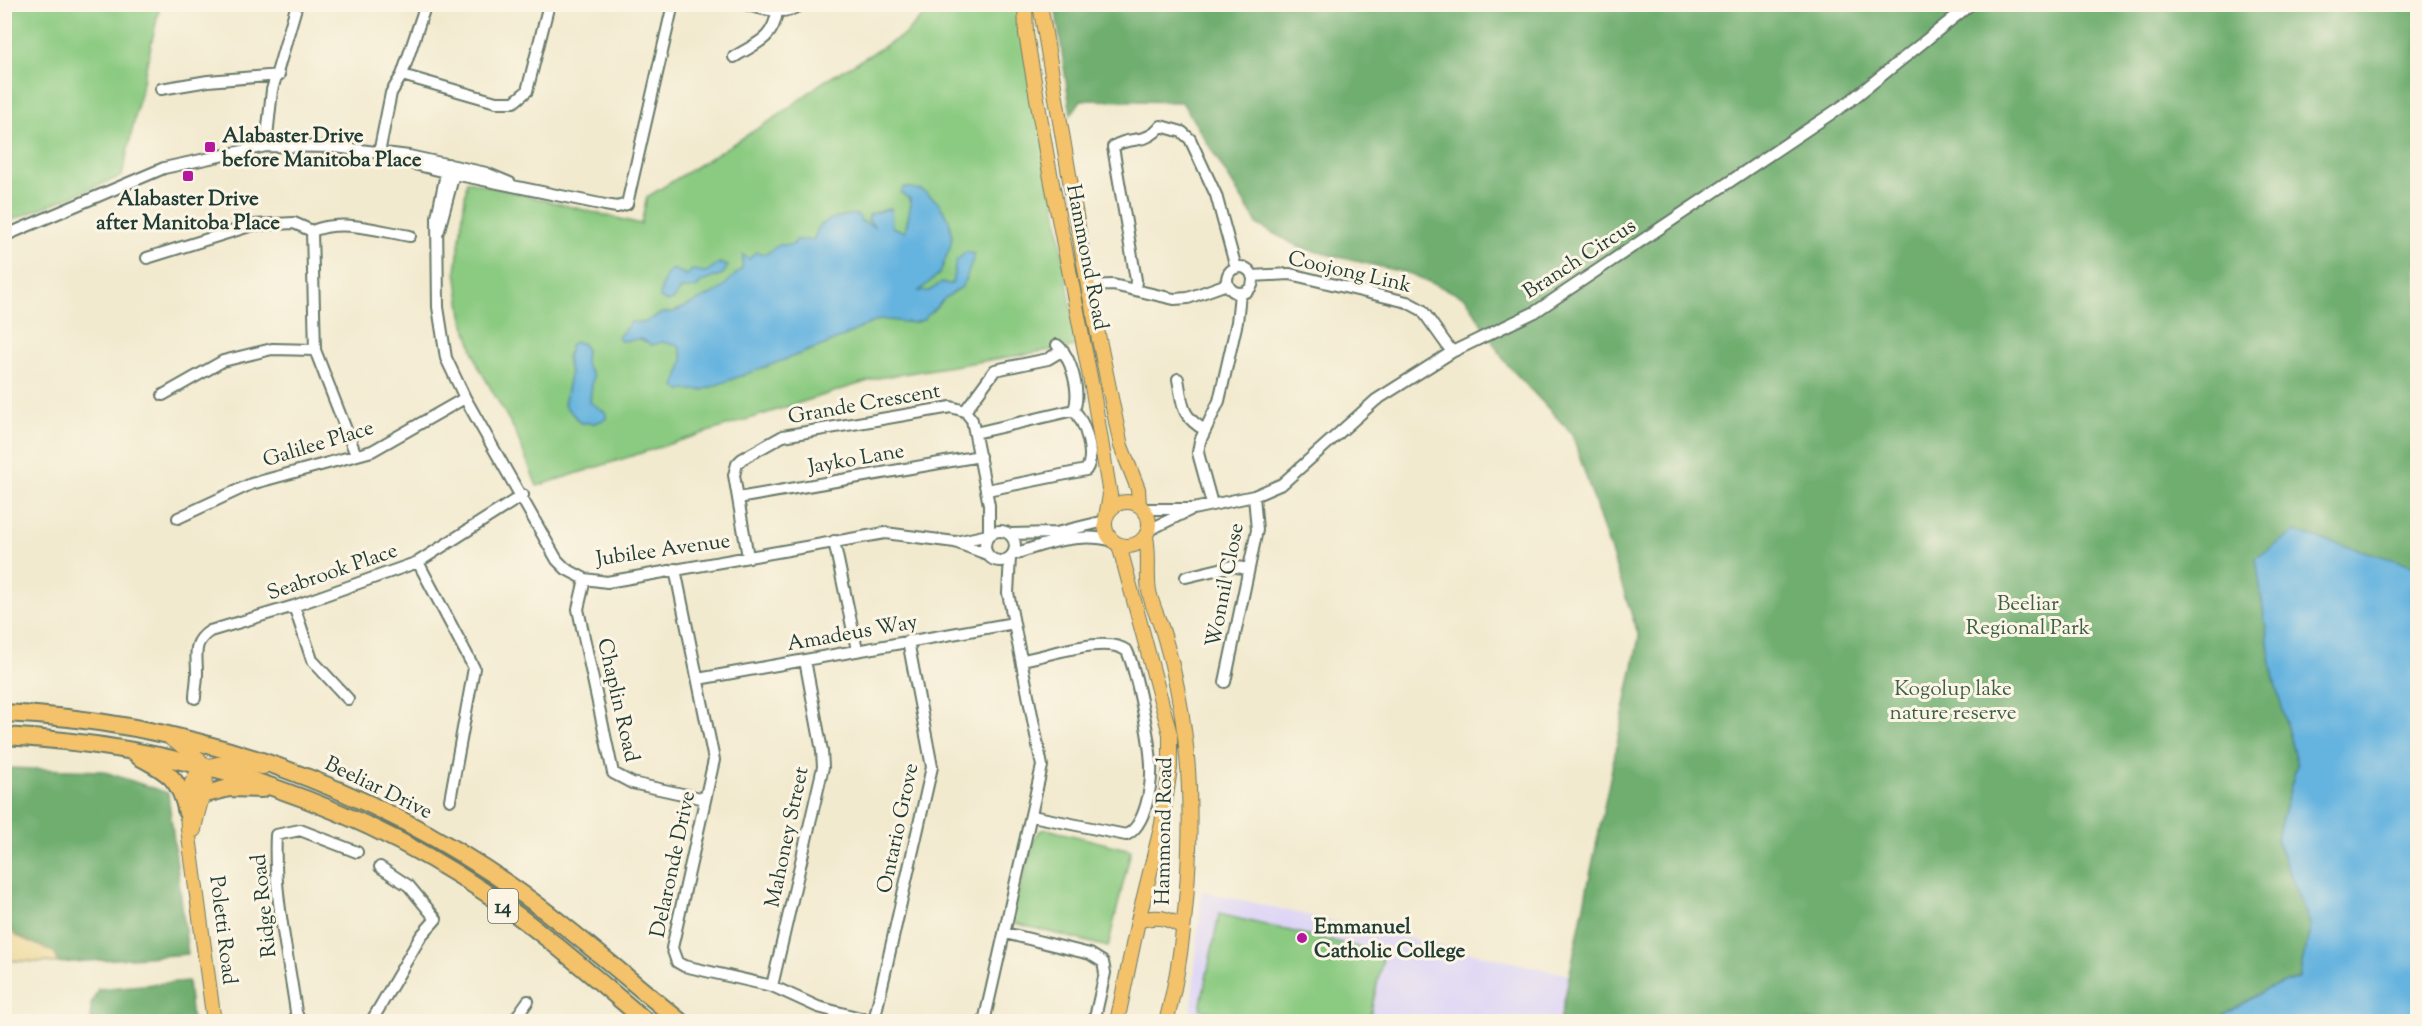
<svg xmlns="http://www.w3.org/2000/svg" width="2422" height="1026" font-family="'Sorts Mill Goudy',serif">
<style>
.built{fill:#ddd5f6}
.green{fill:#8bca81;stroke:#55845a;stroke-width:1.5}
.forest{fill:#70ae6f;stroke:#487652;stroke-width:1.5}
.sand{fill:#eeda9e;stroke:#868c69;stroke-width:1.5}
.water{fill:#65b3df;stroke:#42788a;stroke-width:1.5}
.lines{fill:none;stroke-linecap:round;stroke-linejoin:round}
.minor-casing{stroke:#697a6a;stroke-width:14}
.major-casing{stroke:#697a6a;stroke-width:16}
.highway-casing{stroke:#697a6a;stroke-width:20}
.minor{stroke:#fff;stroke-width:10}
.major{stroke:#f3c26a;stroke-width:14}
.highway{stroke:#f3c26a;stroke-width:16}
.poi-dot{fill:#b5179e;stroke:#fcf5e5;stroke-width:2}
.labels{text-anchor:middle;stroke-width:6;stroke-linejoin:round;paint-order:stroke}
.shield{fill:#fcf5e5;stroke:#617469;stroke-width:1.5}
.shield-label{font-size:20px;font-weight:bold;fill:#1f3d34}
.poi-label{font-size:21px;font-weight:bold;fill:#1f3d34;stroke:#fcf5e5;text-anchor:start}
.street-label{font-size:21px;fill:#1f3d34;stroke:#fcf5e5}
.park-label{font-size:21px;fill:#3a6047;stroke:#fcf5e5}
</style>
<rect width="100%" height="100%" fill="#fcf5e5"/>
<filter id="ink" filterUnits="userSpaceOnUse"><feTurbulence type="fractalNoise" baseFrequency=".0167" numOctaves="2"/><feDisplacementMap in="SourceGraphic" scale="12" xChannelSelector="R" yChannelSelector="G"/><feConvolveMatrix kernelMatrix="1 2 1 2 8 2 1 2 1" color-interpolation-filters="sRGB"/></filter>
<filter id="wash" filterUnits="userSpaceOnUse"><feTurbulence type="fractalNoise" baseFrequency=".008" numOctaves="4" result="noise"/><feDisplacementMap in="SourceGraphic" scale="24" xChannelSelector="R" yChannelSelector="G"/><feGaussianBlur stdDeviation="1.35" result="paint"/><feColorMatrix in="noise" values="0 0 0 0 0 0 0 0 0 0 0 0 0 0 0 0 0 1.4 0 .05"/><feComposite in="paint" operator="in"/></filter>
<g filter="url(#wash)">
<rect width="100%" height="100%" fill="#f2eacf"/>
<!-- built -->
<path class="built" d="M1202 891 1613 985 1605 1021 1190 1022Z"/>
<!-- green -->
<path class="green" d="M5 4 160 5 122 176 5 223Z
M933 5H1025L1077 346 878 378 537 486 515 431 478 366 462 315 456 271 467 181 641 224 647 197 778 116 823 82 904 35Z
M1047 829 1131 850 1108 947 1010 922 1035 837 1040 831Z
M1219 914 1384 953 1369 1021H1251L1200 1009Z"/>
<!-- forest -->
<path class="forest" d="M1055 5H2417V566L2386 558H2256L2272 670 2297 765 2276 839 2311 926 2299 978 2265 990 2215 1021H1560L1639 637 1572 434 1505 362 1466 298 1411 274 1301 248 1258 225 1182 102 1081 100 1071 115Z
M5 768 102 771 168 793 188 954 58 963 55 953 17 936 5 923Z
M188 981 192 1021H91V1005L98 989Z"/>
<!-- sand -->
<path class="sand" d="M4 923 17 936 55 953 58 963 5 960Z"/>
<!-- water -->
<path class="water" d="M904 187 922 190 938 202 949 220 952 236 950 247 940 273 919 291H929L941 283 952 284 956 261 966 252 975 254 963 286 944 299 923 320 913 323 880 319 827 344 703 390H680L675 387 683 360 679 346 662 342 652 345 641 339 620 341 618 337 631 322 644 323 662 313 674 312 720 290 742 268 743 255 749 259 756 252 766 254 779 245H793L796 240H813C816 236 816 230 819 227 826 219 849 213 858 215L861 221 875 227 868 220 870 214 891 208 892 227 905 232 911 204 910 199 901 193Z
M719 263 728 266 723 274 702 282 696 288 681 289 673 300 667 302 660 298C660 289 665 274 672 269L687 275 692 270 706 272Z
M575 342 582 343 586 350 585 363 593 376 590 402 606 413V419L595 423H581L564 405 570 375 567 357 571 344Z
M2295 532 2417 566V1021H2215L2265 990 2299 978 2311 926 2276 839 2297 765 2272 670 2256 558Z"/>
</g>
<g filter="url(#ink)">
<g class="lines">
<defs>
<path id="minor" d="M744 4C764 9 783 17 802 4
M734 57C756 43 773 40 777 12
M402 75 496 102H514L527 91 549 4
M161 89 208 81 279 75
M266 146 272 90 297 4
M379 153 391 93 402 75 426 4
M394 159 454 174 605 205 617 207 627 204 673 4
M448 164 437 217 438 307 446 358 465 398 557 560 566 569 585 579 607 582 885 533 955 542 987 554
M439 230 455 170
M312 231 315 350 356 455
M4 236 164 168 266 146 335 147 409 156 486 173 510 183
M147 258 253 225 294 223 312 231C342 218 379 231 410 236
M1227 280a13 13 0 1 1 26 0a13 13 0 1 1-26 0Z
M1252 276 1290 274 1407 302 1422 310 1452 352
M1088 286 1113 285 1174 299 1188 298 1227 284
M1135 290 1136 280 1113 147C1129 135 1145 146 1161 126L1182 132 1190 139 1216 195 1236 268
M1178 379C1183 404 1180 416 1205 430
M163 395 223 361 272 349 315 350
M965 411 995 370 1048 359 1063 350
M975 433 1074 410C1081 392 1071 356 1057 345
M987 490 1086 470C1096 455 1085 423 1074 410
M738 498 980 456
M1212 504 1198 453 1200 441 1219 401 1237 322 1240 294
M1145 509H1193L1254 496 1282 484 1376 400 1452 352 1535 312 1850 101 1971 4
M178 518 251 484 372 451 465 398
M1149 530 1190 510
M985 546a15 15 0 1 1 30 0a15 15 0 1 1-30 0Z
M1009 534 1056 533 1105 521
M834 541 857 650
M956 542 988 535
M1012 555C1043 544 1080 531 1113 541
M748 557 734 475 737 464 742 459 783 436 951 407 965 411 972 420 989 505V534
M418 562 474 668 450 800
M675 569 714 760 672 948 677 962 684 966 772 986 818 1007 876 1022
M1186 577 1232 566 1248 569
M585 579 578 609 613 773 632 783 705 799
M294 606 312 660 348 699
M1022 660C1049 656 1106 634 1127 651 1137 673 1150 741 1151 765 1152 785 1146 826 1126 835L1032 816
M698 679 1014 623
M1225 682 1257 530 1254 496
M195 698C195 690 197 682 197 673 197 654 192 643 210 631L294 606 418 562 523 495
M1005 933 1090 954 1103 962 1105 973 1094 1022
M772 986 823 767 822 751 805 660
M874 1021 932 767 908 641
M300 1022 296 1012C288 954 273 893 276 835L300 830 357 852
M371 1022 421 936 436 919 409 886 380 867
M513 1022 528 1001
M984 1022 1042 766 1008 593 1010 557"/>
<path id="major" d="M1025 4 1026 34 1048 163 1093 392 1110 495 1106 517
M1040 4 1088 286 1121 446 1138 489 1139 505
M1105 524a22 22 0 1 1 44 0a22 22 0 1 1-44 0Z
M1146 537C1150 555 1146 573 1149 591 1152 607 1161 623 1165 639 1174 669 1181 705 1185 737 1195 819 1188 942 1166 1022
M171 739C225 768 202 782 194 830
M1138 921C1155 915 1167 917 1182 927
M214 1022 188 829C184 762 204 758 263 767
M1117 1022 1138 921 1162 824 1170 768V734L1119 545"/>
<path id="highway" d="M4 713C191 721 374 787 525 896 579 935 629 980 681 1022
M4 736C189 746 368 804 517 915 562 948 604 986 647 1022
M138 756C168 772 180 778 187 813
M202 795 229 788 262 789"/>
</defs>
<!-- minor casing -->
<use href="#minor" class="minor-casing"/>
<!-- major casing -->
<use href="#major" class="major-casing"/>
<!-- highway casing -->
<use href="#highway" class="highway-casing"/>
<!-- minor -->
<use href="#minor" class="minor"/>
<!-- major -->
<use href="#major" class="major"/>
<!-- highway -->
<use href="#highway" class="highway"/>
</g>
</g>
<!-- markers -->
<g class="poi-dot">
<rect x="204" y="141" width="12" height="12" rx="3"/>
<rect x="182" y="170" width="12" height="12" rx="3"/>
<circle cx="1302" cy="938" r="6"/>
</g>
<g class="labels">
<!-- shield labels -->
<rect class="shield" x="488" y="889" width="30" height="34" rx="4.5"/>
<g class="shield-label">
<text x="503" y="913">14</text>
</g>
<!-- poi labels -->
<g class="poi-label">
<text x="222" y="142">Alabaster Drive<tspan x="222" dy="24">before Manitoba Place</tspan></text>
<text x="188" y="205" text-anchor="middle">Alabaster Drive<tspan x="188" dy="24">after Manitoba Place</tspan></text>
<text x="1314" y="933">Emmanuel<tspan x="1314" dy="24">Catholic College</tspan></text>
</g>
<!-- street labels -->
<g class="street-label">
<text transform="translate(1088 257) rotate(79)" y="7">Hammond Road</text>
<text transform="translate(1579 258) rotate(-33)" y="7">Branch Circus</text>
<text transform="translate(1350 271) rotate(13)" y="7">Coojong Link</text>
<text transform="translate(864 403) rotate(-10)" y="7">Grande Crescent</text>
<text transform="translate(318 443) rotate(-17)" y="7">Galilee Place</text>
<text transform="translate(856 458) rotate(-10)" y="7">Jayko Lane</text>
<text transform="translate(663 549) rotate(-8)" y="7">Jubilee Avenue</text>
<text transform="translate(332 571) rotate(-19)" y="7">Seabrook Place</text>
<text transform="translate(1224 585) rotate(-79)" y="7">Wonnil Close</text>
<text transform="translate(852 632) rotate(-10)" y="7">Amadeus Way</text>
<text transform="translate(619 700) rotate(77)" y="7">Chaplin Road</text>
<text transform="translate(379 787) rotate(26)" y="7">Beeliar Drive</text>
<text transform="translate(897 828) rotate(-78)" y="7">Ontario Grove</text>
<text transform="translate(1163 831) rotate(-89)" y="7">Hammond Road</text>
<text transform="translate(786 837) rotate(-78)" y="7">Mahoney Street</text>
<text transform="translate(672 864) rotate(-78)" y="7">Delaronde Drive</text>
<text transform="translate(263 906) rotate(-96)" y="7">Ridge Road</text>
<text transform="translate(224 930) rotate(83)" y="7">Poletti Road</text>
</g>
<!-- park labels -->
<g class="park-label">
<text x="2028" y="610">Beeliar<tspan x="2028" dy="24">Regional Park</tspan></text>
<text x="1953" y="695">Kogolup lake<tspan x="1953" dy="24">nature reserve</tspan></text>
</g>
</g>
<!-- margin -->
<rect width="2422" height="1026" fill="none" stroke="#fcf5e5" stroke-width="24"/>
</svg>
